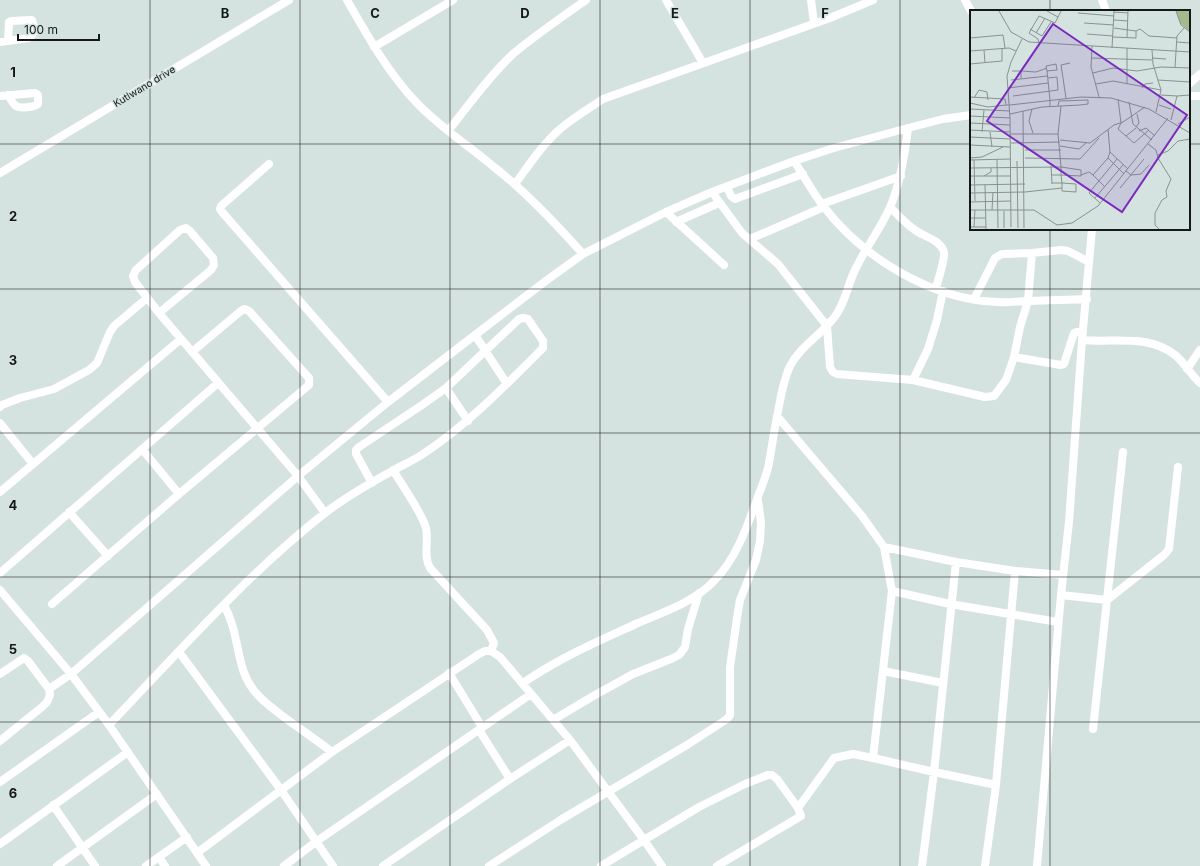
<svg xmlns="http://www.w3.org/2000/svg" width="1200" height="866" font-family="Inter,sans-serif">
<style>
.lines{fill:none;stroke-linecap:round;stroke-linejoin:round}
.minor{stroke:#fff;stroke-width:8}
.grid{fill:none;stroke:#141817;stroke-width:1;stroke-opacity:0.55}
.labels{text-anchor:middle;stroke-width:3;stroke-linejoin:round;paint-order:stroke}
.street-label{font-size:10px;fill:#141817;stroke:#d5e3e0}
.inset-road{fill:none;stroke:#889290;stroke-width:1}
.view{fill:#7b2cbf;fill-opacity:0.15;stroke:#7b2cbf;stroke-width:2}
.inset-edge{fill:none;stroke:#141817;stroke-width:2}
.grid-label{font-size:13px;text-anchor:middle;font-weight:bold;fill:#141817;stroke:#d5e3e0;stroke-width:3;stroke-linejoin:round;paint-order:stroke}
</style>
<rect width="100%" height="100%" fill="#d5e3e0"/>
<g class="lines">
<!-- minor -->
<path class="minor" d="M347 0C367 35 387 71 415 101 438 126 468 145 494 167 527 193 555 223 583 254
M666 0 703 63
M811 0 814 23
M965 0 971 11
M1102 0 1106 11
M0 42 29 38C35 35 34 25 32 20L11 21 9 22 8 41
M374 47 453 0
M1189 84 1200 74
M0 96 35 93 38 95V104C34 107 21 109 16 106 13 104 10 98 8 95
M1189 96H1200
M448 131C469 105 489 76 514 53 537 34 562 17 586 0
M794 161C804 176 813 193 824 207 864 259 933 300 998 302 1008 303 1019 301 1029 301 1048 300 1067 300 1087 299
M269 164 221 206 220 209 222 212 388 402
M0 173 289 0
M515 184C529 165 542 145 560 129 573 118 588 109 603 99L830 18 873 0
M727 187 731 196 735 199 803 174
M712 192 742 233 778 264 827 326 830 367 833 372 837 374 913 380 985 397 994 396 1006 380 1014 357 1020 327 1028 301 1032 253
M822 204 901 176
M890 207C899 216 907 226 918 232 926 237 941 241 944 252 945 260 938 280 936 288
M666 212 724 265
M676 222 719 203
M750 239 824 207
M974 299 995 258 1002 254 1032 253 1061 250 1068 251 1089 262
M159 313 211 270 214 265 213 258 190 231 186 228 180 230 136 270 133 276 135 282 159 313 298 476 325 513
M475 335 507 384
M1082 340C1115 343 1148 334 1175 355 1185 363 1191 375 1200 383
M1014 357 1061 365 1064 364 1074 333 1076 332H1083
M1187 369 1200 350
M913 380 928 349 937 320 943 291
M446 388 468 421
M0 407 2 405 20 398 54 389 89 370 97 363 110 332 114 326 147 298
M777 416 862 516 884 547 892 591 950 604 1058 622
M0 423 33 464
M142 449 179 494
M393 470C402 485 422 513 426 528 429 542 423 556 430 568L487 630 494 643 491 651
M0 492 181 339
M69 512 108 556
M884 547 956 562 1015 571 1063 575
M0 573 218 383
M0 590 71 674 109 725 206 866
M892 591 873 758 934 772 996 785
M1061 595 1107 600 1164 555 1169 549 1178 467
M52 604 179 494 309 385V378L249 311 245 309 242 310 192 352
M224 605C236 627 236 647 243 670 251 695 272 708 292 723 306 733 319 742 332 752
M179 652 281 790 333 866
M883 671 943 683
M449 673 482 727
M0 674 24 658 28 661 49 689 71 674 298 476 388 402 475 335 547 280 583 254 666 212 712 192 794 161 834 148 908 128 943 119 971 115
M523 683C559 658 599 641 638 623 664 612 694 602 714 581 735 560 746 530 756 502 760 491 765 479 768 468 771 453 773 437 776 422 780 403 782 383 790 366 801 345 823 334 836 315 846 301 848 283 856 268 866 247 882 227 891 205 901 180 905 154 908 128
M553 720 595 695 633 674 671 659 679 655 685 647 688 629 699 593
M109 725C177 654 247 574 325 513 346 497 370 483 394 470 403 465 414 460 423 454 468 424 505 386 543 348V341L528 319 523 318 519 319 446 388 422 405 359 447 356 450V454L372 483
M1093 729 1123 452
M479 730 510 779
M0 741 42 707 47 702 50 695 49 689
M0 782 99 712
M53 805 95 866
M798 808 834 758 853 754 873 758
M0 844 128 752
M197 853 332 752 479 654 485 651H491L500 657 570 740 644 840 601 866
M159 857 165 866
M57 866 157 794
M146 866 187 837
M284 866 317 841 531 694
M383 866 510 779 570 740
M489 866 562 819 687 745 727 719 730 715V667L737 618 740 600 756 560 760 541 761 522 758 500
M662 866 644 840 699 807 745 784 768 775H772L777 779 798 808 801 816 717 866
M922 866 934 772 956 562
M985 866 996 785 1015 571
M1037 866 1061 595 1069 522 1082 340 1092 229"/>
</g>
<!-- grid -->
<path class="grid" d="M150 0V866M300 0V866M450 0V866M600 0V866M750 0V866M900 0V866M1050 0V11M0 144H971M1189 144H1200M1050 229V866M0 289H1200M0 433H1200M0 577H1200M0 722H1200"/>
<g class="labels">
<!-- street labels -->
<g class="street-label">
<text transform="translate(144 86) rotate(-31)" y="4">Kutlwano drive</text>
</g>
</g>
<!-- overview -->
<g transform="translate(970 10)">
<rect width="220" height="220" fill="#d5e3e0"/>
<path d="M206 1H220V22L210 13Z" fill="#a4b98e"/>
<path class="inset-road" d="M29 1 41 22 59 32 220 42M77 1 88 7M206 1 211 15 220 22M144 2 158 3M108 3 144 6M144 10 158 11M114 13 144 15M144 18 166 21M60 19 72 26 81 12M66 23 75 8M117 24 143 26M143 27 166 28V21L170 19 179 26 207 28M0 28 33 25 35 38M157 28 158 1M207 32 220 33M69 33 68 29 59 23 69 6 85 13 91 1M122 36 121 57 129 87M142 38 144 1M14 40 15 53M182 40 183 54 191 80 186 102M0 41 39 38 46 41M121 48 182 50M182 48 196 49M0 54 32 51V38M205 57 207 26 214 18M42 61H51V68M51 61 66 62 77 58M77 61 87 60 86 54 76 56 77 61 80 90V96M123 63 143 58 167 61 191 57 220 58M41 70 77 66M188 70 220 72M126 74 143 71 191 80M157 74V38M38 78 78 73M172 78 175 74 183 73M191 85 207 86 201 110M43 86 88 80 87 67 78 68M207 86 220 85M0 87 35 89 36 95H40L111 87 141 88 179 99 220 123M4 88 9 80 17 82 18 90M96 88 91 55 100 53M148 89 151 113 148 119 164 133 179 120M159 92 163 114 182 130M0 93 18 97 36 95M189 95 201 99M0 99 40 101M62 99 59 111 63 123M53 101 54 218M40 104 72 97 110 95 118 94V90L89 91 88 96M0 106 40 108M0 113 40 115M208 114 220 107M166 117 169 113 167 104M138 119 140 142 138 148 154 164M0 120 40 122M169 121 176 118 185 126M12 122 14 100M20 122 22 137M88 124 91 96M156 126 166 118M0 127 40 129M90 130 120 133 144 115 153 112 175 97M41 133 90 132M178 134 186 140 188 148 201 169 196 181 197 187 192 190 185 203V215L189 219M0 135 40 137M90 136 109 139 116 133M55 140H91M140 142 158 159M188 145 198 141 208 131 220 129M0 148 12 147 33 137M55 148 110 149 129 128M0 150 41 149M4 150 5 191M27 150 28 218M47 151 48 218M81 156 82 174M0 158 91 157 88 124H40M156 161 161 165 171 164 179 155M82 165H91L111 166V160L91 157V165L92 173V181L106 182V174L92 173H82M111 165 119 162 123 165M0 166H41M14 166 21 162V158M0 175 55 174M15 175 16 219M135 177 123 165 138 148M150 178 174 149M55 182 92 178M0 183 55 182M125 188 153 155M0 192 41 191M130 193 119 183 147 149M0 200H64L87 215 102 213 128 196 198 108M22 200 23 182M0 208H15M0 217H16M4 217 5 200M41 217 40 108 37 66 41 52 52 29M34 218V201"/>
<path class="view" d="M83 14 217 105 152 202 17 111Z"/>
<rect width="220" height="220" class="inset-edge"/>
</g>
<g class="grid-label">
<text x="225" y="18">B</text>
<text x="375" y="18">C</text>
<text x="525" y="18">D</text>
<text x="675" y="18">E</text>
<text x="825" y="18">F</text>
<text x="13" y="77">1</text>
<text x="13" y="221">2</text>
<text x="13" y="365">3</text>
<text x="13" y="510">4</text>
<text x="13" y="654">5</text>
<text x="13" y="798">6</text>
</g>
<!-- scale -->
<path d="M18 34v6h81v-6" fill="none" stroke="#141817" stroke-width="2"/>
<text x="24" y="34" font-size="12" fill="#141817" stroke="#d5e3e0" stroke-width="3" paint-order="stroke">100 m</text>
</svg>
